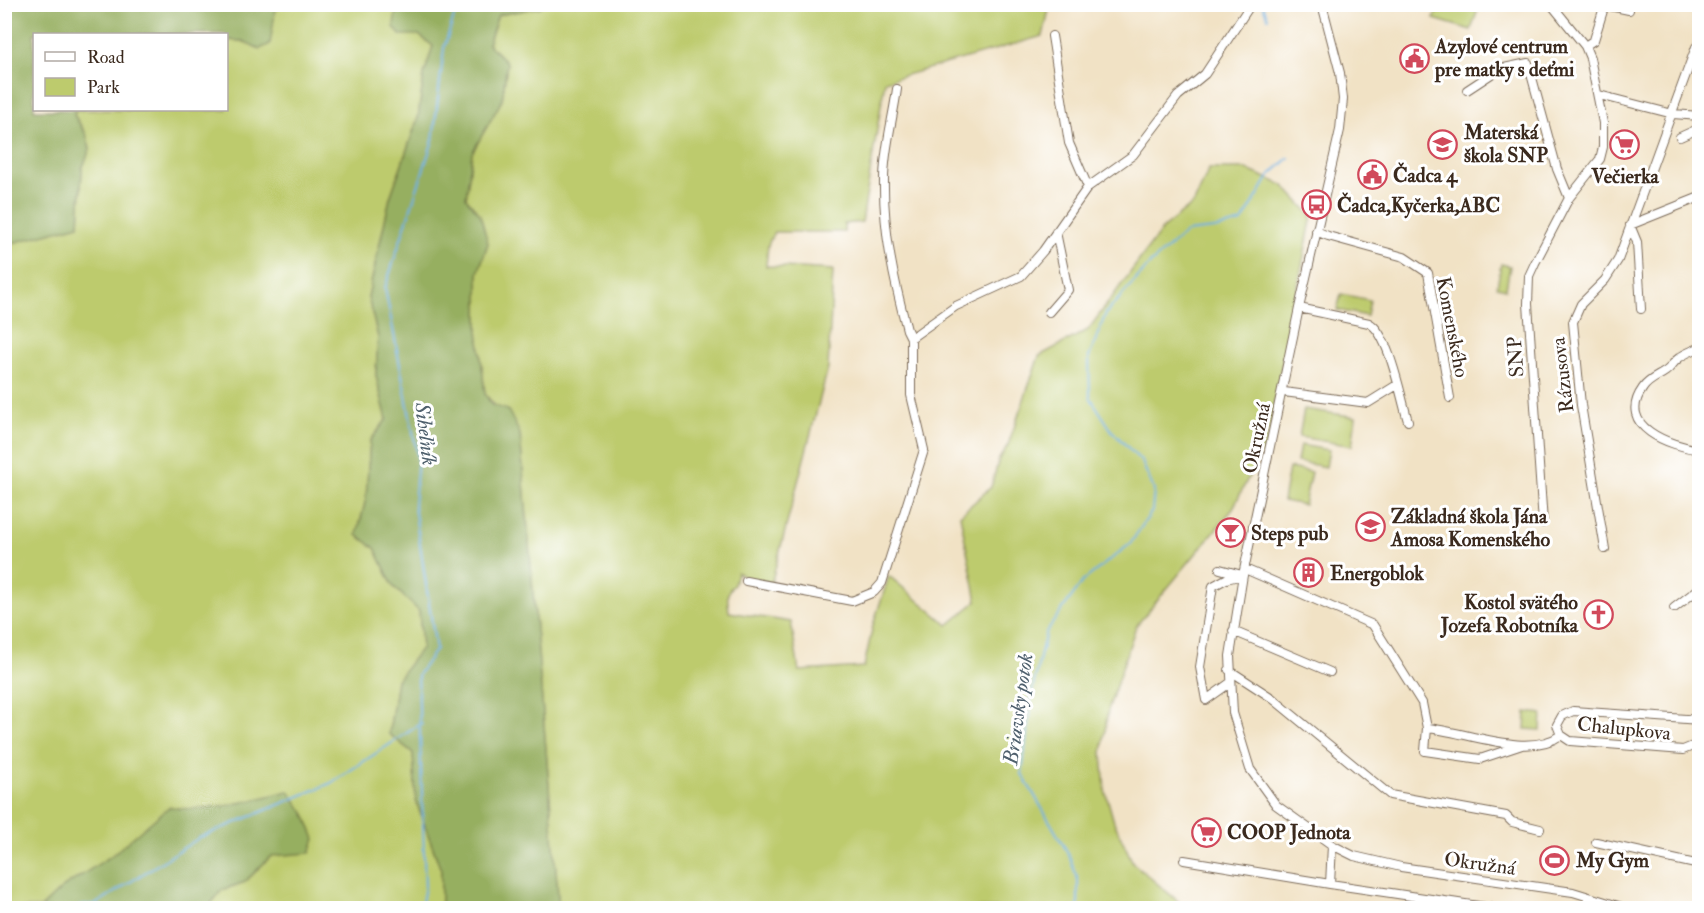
<svg xmlns="http://www.w3.org/2000/svg" width="1704" height="913" font-family="'IM FELL Double Pica',serif">
<style>
.green{fill:#bdcb6d;stroke:#7c7a46;stroke-width:1.5}
.forest{fill:#96af60;stroke:#686c3f;stroke-width:1.5}
.lines{fill:none;stroke-linecap:round;stroke-linejoin:round}
.stream{stroke:#6eb1e3;stroke-width:2}
.street-casing{stroke:#7b6a58;stroke-width:10}
.street{stroke:#fff;stroke-width:8}
.labels{text-anchor:middle;stroke-width:6;stroke-linejoin:round;paint-order:stroke}
.poi-label{font-size:20px;font-weight:bold;fill:#3b2a1e;stroke:#fff;text-anchor:start}
.street-label{font-size:20px;fill:#3b2a1e;stroke:#fff}
.water-label{font-size:21px;font-style:italic;fill:#4f606d;stroke:#fff}
</style>
<rect width="100%" height="100%" fill="#fff"/>
<filter id="ink" filterUnits="userSpaceOnUse"><feTurbulence type="fractalNoise" baseFrequency=".0167" numOctaves="2"/><feDisplacementMap in="SourceGraphic" scale="12" xChannelSelector="R" yChannelSelector="G"/><feConvolveMatrix kernelMatrix="1 2 1 2 8 2 1 2 1" color-interpolation-filters="sRGB"/></filter>
<filter id="wash" filterUnits="userSpaceOnUse"><feTurbulence type="fractalNoise" baseFrequency=".008" numOctaves="4" result="noise"/><feDisplacementMap in="SourceGraphic" scale="24" xChannelSelector="R" yChannelSelector="G"/><feGaussianBlur stdDeviation="1.35" result="paint"/><feColorMatrix in="noise" values="0 0 0 0 0 0 0 0 0 0 0 0 0 0 0 0 0 1.4 0 .05"/><feComposite in="paint" operator="in"/></filter>
<g filter="url(#wash)">
<rect width="100%" height="100%" fill="#f1e2c5"/>
<!-- green -->
<path class="green" d="M541 4 1050 5 1043 36 885 81 862 222 844 224V232H774L768 245 766 266 833 270 828 368 771 584 746 578 737 572 734 585C725 591 728 602 729 612L791 622 799 671 864 667 873 625 889 576 948 625 977 601 960 515 991 487 999 459 1008 445 1039 356 1088 330 1163 228 1194 203 1209 169H1245L1283 185 1312 216 1266 443 1232 510 1136 626 1108 710 1102 753 1105 790 1114 822 1133 863 1186 908H559L520 434 485 394 478 331V273L488 243 466 198 472 153 502 100 507 63 488 44 498 15 541 7Z
M1439 4 1462 5 1478 9 1471 30 1434 19Z
M279 5H397L419 35 433 46 424 75 418 118 390 198 368 297 378 337 376 376 387 419 370 441 366 499 357 535 375 548 393 586 419 611 422 648 397 680 389 734 413 753 416 801 441 870V908H204L208 907 222 890 245 882 271 856 289 792C251 800 208 814 169 807L111 857 62 888 41 908H5L4 245 79 225 82 169 90 148 86 134 74 115 75 110H226L227 40 242 41 260 49 269 44 275 12Z
M1501 264 1510 266 1506 289 1497 287Z
M1341 294 1370 300 1367 316 1337 310Z
M1304 409 1356 417 1352 446 1299 437Z
M1300 445 1329 450 1326 467 1297 462Z
M1289 468 1311 472 1304 505 1283 501Z
M1526 712 1542 714 1541 730 1525 729Z"/>
<!-- forest -->
<path class="forest" d="M4 5 5 4 279 5 275 12 270 44 260 49 243 41 227 40 226 34H34V110H75L74 115 86 134 90 149 82 169 79 225 5 245Z
M396 5H541V7L498 15 488 44 507 63 502 100 472 153 466 198 480 214 488 243 478 273V331L485 394 492 405 508 410 520 434 559 908H441V870L416 801 413 753 389 734 397 680 422 647 419 611 393 586 375 548 357 535 366 499 370 441 387 419 376 376 378 337 368 297 390 198 418 118 424 75 433 46 419 35H400L394 27Z
M289 791 305 814 315 839 310 853 271 856 245 882 222 890 208 907 41 908 62 888 111 856 169 807C208 814 251 800 289 791Z"/>
<g class="lines">
<!-- stream -->
<path class="stream" d="M1262 4 1268 18
M69 908 96 904 199 838 331 783 422 723
M421 908 425 886 418 675 436 649 414 506 418 458 385 288 433 140 444 48 458 4
M1078 908V880L1068 853 1022 774 1032 691 1046 632 1083 581 1130 544 1152 511 1154 490 1142 462 1112 431 1090 397 1089 357 1106 313 1151 263 1186 232 1214 229 1242 222 1270 175 1289 158"/>
</g>
</g>
<g filter="url(#ink)">
<g class="lines">
<defs>
<path id="street" d="M1322 4 1340 73 1343 99 1340 130 1299 308 1243 575 1230 656 1233 713 1250 769 1276 805 1332 845 1354 856 1401 867 1573 892 1625 908
M1605 5 1629 10
M1052 36 1069 143 1088 187
M1585 46 1594 40 1605 4
M897 89C893 119 884 150 884 180 883 231 894 281 907 330L911 338 956 306 1021 276 1043 251 1088 187 1133 155 1178 96 1205 74 1251 4
M1467 90 1499 69 1528 63 1557 169 1569 198
M1599 95 1673 114 1700 116
M1680 137 1700 128
M1316 231 1328 236 1404 257 1428 273 1450 398
M1299 308 1369 323C1389 333 1401 398 1408 421
M1641 309 1637 242 1630 225 1700 197
M1049 312 1068 290 1056 232
M1700 347C1693 351 1685 353 1679 358 1673 362 1671 368 1666 371 1658 377 1649 379 1643 388 1615 427 1671 446 1700 450
M1284 392 1368 403 1397 385
M1543 523 1528 304 1529 276 1535 263 1569 198 1600 159 1603 147V123L1590 58 1585 46 1551 4
M1605 549 1581 405 1573 322 1581 304 1605 280 1618 260 1696 47 1700 44
M1220 569 1242 575
M1245 569 1373 625 1422 703 1427 728 1425 751 1480 759 1522 745
M746 581 852 601 874 592 882 583 924 450 911 395V338
M1674 608 1700 588
M1233 631 1330 672
M1229 670 1272 698 1390 795 1506 816 1512 822 1540 829
M1230 683 1206 700 1200 667 1213 586 1226 579 1243 575
M1700 720 1573 711 1562 716 1557 725 1561 735 1570 741 1683 750 1700 743
M1427 728C1464 731 1528 759 1561 735
M1596 842 1700 865
M1184 860 1330 884 1332 845
M1330 884 1492 908"/>
</defs>
<!-- street casing -->
<use href="#street" class="street-casing"/>
<!-- street -->
<use href="#street" class="street"/>
</g>
</g>
<!-- icons -->
<defs>
<symbol id="civic-ring" viewBox="-11 -11 22 22"><circle r="9.5" fill="#fff" stroke="#d1495b" stroke-width="1.5"/><path d="M-.6-6.5H3V-4.5H.6V-3L4-1V1h2V6H-6V1h2V-1L-.6-3ZM-1.2 2.5V6h2.4V2.5Z" fill="#d1495b"/></symbol>
<symbol id="school-ring" viewBox="-11 -11 22 22"><circle r="9.5" fill="#fff" stroke="#d1495b" stroke-width="1.5"/><path d="M0-5L7-2L0 1L-7-2ZM-4 1L0 2.5L4 1V4Q0 6-4 4Z" fill="#d1495b"/></symbol>
<symbol id="supermarket-ring" viewBox="-11 -11 22 22"><circle r="9.5" fill="#fff" stroke="#d1495b" stroke-width="1.5"/><path d="M-6-5.5h2.5l.6 2H6L4.5 2H-2.5L-4.4-4H-6ZM-1.5 3.2a1.3 1.3 0 1 0 .1 0ZM3 3.2a1.3 1.3 0 1 0 .1 0Z" fill="#d1495b"/></symbol>
<symbol id="bus-ring" viewBox="-11 -11 22 22"><circle r="9.5" fill="#fff" stroke="#d1495b" stroke-width="1.5"/><path d="M-5-6H5V4H4V6H2V4H-2V6H-4V4H-5ZM-3.5-4V0h7V-4ZM-3.5 1.2v1.5H-2V1.2ZM2 1.2v1.5H3.5V1.2Z" fill="#d1495b"/></symbol>
<symbol id="bar-ring" viewBox="-11 -11 22 22"><circle r="9.5" fill="#fff" stroke="#d1495b" stroke-width="1.5"/><path d="M-6-5H6L.8 .8V4.5H3.5V6h-7V4.5H-.8V.8Z" fill="#d1495b"/></symbol>
<symbol id="building-ring" viewBox="-11 -11 22 22"><circle r="9.5" fill="#fff" stroke="#d1495b" stroke-width="1.5"/><path d="M-4-6H4V6H1V3H-1V6H-4ZM-2.5-4.3h1.7v1.8h-1.7ZM.8-4.3h1.7v1.8H.8ZM-2.5-1h1.7V.8h-1.7ZM.8-1h1.7V.8H.8Z" fill="#d1495b"/></symbol>
<symbol id="church-ring" viewBox="-11 -11 22 22"><circle r="9.5" fill="#fff" stroke="#d1495b" stroke-width="1.5"/><path d="M-1.2-6h2.4v3.5h3.3v2.4h-3.3V6h-2.4V-.1h-3.3v-2.4h3.3Z" fill="#d1495b"/></symbol>
<symbol id="stadium-ring" viewBox="-11 -11 22 22"><circle r="9.5" fill="#fff" stroke="#d1495b" stroke-width="1.5"/><path d="M0-5a6.5 5 0 1 0 0 10a6.5 5 0 1 0 0-10ZM-3.5-1.8h7v3.6h-7Z" fill="#d1495b"/></symbol>
</defs>
<g fill-rule="evenodd">
<use href="#civic-ring" x="1398" y="42" width="33" height="33"/>
<use href="#school-ring" x="1426" y="128" width="33" height="33"/>
<use href="#supermarket-ring" x="1608" y="128" width="33" height="33"/>
<use href="#civic-ring" x="1356" y="158" width="33" height="33"/>
<use href="#bus-ring" x="1300" y="188" width="33" height="33"/>
<use href="#school-ring" x="1354" y="510" width="33" height="33"/>
<use href="#bar-ring" x="1214" y="516" width="33" height="33"/>
<use href="#building-ring" x="1292" y="556" width="33" height="33"/>
<use href="#church-ring" x="1582" y="598" width="33" height="33"/>
<use href="#supermarket-ring" x="1190" y="816" width="33" height="33"/>
<use href="#stadium-ring" x="1538" y="844" width="33" height="33"/>
</g>
<g class="labels">
<!-- poi labels -->
<g class="poi-label">
<text x="1435" y="53">Azylové centrum<tspan x="1435" dy="23">pre matky s deťmi</tspan></text>
<text x="1464" y="139">Materská<tspan x="1464" dy="23">škola SNP</tspan></text>
<text x="1393" y="182">Čadca 4</text>
<text x="1625" y="183" text-anchor="middle">Večierka</text>
<text x="1337" y="212">Čadca,Kyčerka,ABC</text>
<text x="1391" y="523">Základná škola Jána<tspan x="1391" dy="23">Amosa Komenského</tspan></text>
<text x="1251" y="540">Steps pub</text>
<text x="1330" y="580">Energoblok</text>
<text x="1578" y="609" text-anchor="end">Kostol svätého<tspan x="1578" dy="23">Jozefa Robotníka</tspan></text>
<text x="1227" y="839">COOP Jednota</text>
<text x="1576" y="867">My Gym</text>
</g>
<!-- street labels -->
<g class="street-label">
<text transform="translate(1453 327) rotate(79)" y="7">Komenského</text>
<text transform="translate(1515 357) rotate(-94)" y="7">SNP</text>
<text transform="translate(1562 375) rotate(-97)" y="7">Rázusova</text>
<text transform="translate(1256 438) rotate(-78)" y="7">Okružná</text>
<text transform="translate(1624 728) rotate(6)" y="7">Chalupkova</text>
<text transform="translate(1480 863) rotate(8)" y="7">Okružná</text>
</g>
<!-- water labels -->
<g class="water-label">
<text transform="translate(426 434) rotate(83)" y="7">Siheľník</text>
<text transform="translate(1018 709) rotate(-82)" y="7">Briavsky potok</text>
</g>
</g>
<!-- margin -->
<rect width="1704" height="913" fill="none" stroke="#fff" stroke-width="24"/>
<!-- legend -->
<rect x="33" y="33" width="195" height="78" fill="#ffffff" stroke="#b1aaa5" stroke-width="1.5"/>
<rect x="45" y="52" width="30" height="9" fill="#ffffff" stroke="#b1aaa5" stroke-width="1.5"/>
<text x="87" y="63" font-size="18" fill="#3b2a1e">Road</text>
<rect x="45" y="78" width="30" height="18" fill="#bdcb6d" stroke="#b1aaa5" stroke-width="1.5"/>
<text x="87" y="93" font-size="18" fill="#3b2a1e">Park</text>
</svg>
